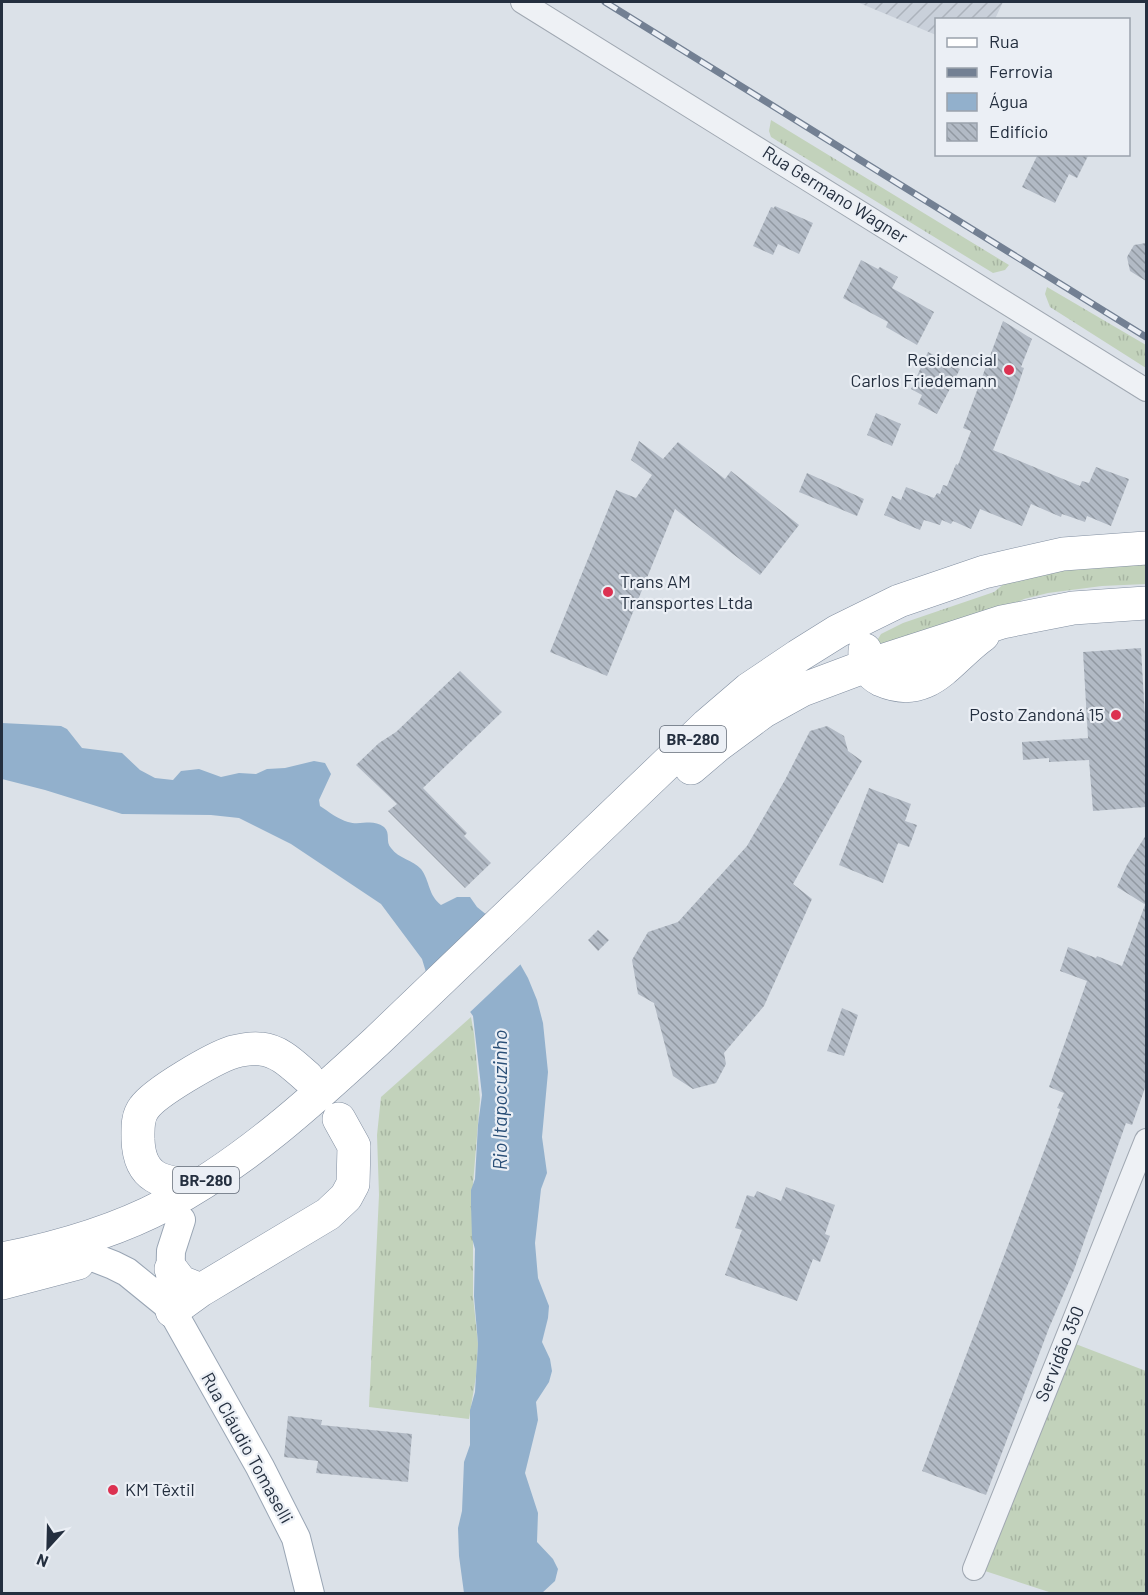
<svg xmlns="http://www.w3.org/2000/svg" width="1148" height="1595" font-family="Barlow,sans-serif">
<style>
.industrial{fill:url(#industrial-furrows)}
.grass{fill:url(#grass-tufts)}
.water{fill:#92b0cc}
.pier{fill:#dbe1e8}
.building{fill:url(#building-back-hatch)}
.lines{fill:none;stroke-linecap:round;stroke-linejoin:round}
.minor-casing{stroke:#a0a8b2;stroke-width:24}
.major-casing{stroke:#99a5b4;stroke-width:30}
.highway-casing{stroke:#818ea0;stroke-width:34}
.minor{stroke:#eef1f5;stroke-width:22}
.major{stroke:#fff;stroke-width:28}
.highway{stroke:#fff;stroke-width:33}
.rail-casing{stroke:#738093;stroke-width:7}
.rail{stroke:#ebeff5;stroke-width:4.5;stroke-dasharray:14;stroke-linecap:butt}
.poi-dot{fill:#dc3151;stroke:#ebeff5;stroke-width:2}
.labels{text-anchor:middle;stroke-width:4.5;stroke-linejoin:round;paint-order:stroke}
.shield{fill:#ebeff5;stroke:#606976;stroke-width:1.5}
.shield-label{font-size:16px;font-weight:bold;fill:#242f3f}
.street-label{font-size:18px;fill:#242f3f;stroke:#ebeff5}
.poi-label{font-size:18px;fill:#242f3f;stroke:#ebeff5;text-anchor:end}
.water-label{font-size:20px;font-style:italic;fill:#2a4f77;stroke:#ebeff5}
</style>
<defs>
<pattern id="industrial-furrows" width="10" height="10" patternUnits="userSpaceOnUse" patternTransform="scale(1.5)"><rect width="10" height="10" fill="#c9d0da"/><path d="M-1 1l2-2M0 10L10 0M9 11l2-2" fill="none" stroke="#acb3bc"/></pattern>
<pattern id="grass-tufts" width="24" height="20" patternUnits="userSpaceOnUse" patternTransform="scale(1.5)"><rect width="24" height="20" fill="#c2d2bb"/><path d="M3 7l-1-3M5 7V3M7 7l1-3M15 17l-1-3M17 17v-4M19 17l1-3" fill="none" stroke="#a7b5a2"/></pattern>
<pattern id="building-back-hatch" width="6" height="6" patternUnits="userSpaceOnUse" patternTransform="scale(1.5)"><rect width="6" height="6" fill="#b2bac5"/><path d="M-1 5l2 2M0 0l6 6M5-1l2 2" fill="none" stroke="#9198a1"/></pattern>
</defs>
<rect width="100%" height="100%" fill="#dbe1e8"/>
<!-- industrial -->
<path class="industrial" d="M857 2H1003L995 19 936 20V35Z"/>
<!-- grass -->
<path class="grass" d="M771 120 1009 265 1005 270 993 273 771 137 769 131Z
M1047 287 1146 345V368L1050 307 1045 294Z
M1146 561V584L1102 586 1048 593 1024 599 1000 611 875 650V644L881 634 903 623 994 592 1010 579 1043 571Z
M471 1017 474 1034 480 1099 473 1184V1296L478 1344 476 1376 469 1419 369 1407 379 1195 377 1135 381 1097Z
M1073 1343 1146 1371V1593H1052L985 1571Z"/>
<!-- water -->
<path class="water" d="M2 723 61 726 67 729 82 748 122 753 140 770 155 778 173 780 181 771 199 769 221 777 239 773 256 774 267 769 285 768 314 761 325 763 331 774 319 800 320 806C329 812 338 819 348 822 361 826 372 818 384 827 391 833 385 842 391 848 399 859 413 860 421 869 430 881 428 895 441 905L457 897H470L477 907 493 920 429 982 422 959 381 904 291 844 239 818 211 815 122 814 45 790 2 779Z
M519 962 528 978 537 1000 543 1023 548 1072 542 1137 547 1173 541 1189 535 1243 538 1278 549 1306 548 1318 542 1342 550 1359 552 1371 549 1382 536 1402 538 1420 525 1473 538 1513 537 1542 553 1559 558 1569 555 1581 542 1593H464L459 1556 458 1528 462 1511 464 1462 470 1445V1410L475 1392 478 1344 474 1296 475 1249 472 1238 471 1204V1190L475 1179 478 1125 482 1095 473 1016 466 1006Z"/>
<!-- pier -->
<path class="pier" d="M507 938 511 939 523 962 468 1014 464 1008 446 1000V998Z"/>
<!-- building -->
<path class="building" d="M1038 154H1089L1077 178 1069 174 1055 203 1022 187Z
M775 206 813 223 799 254 778 244 773 255 753 246 771 207 774 208Z
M1146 243V281L1130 271 1127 257 1134 245Z
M861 260 878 269 880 267 898 277 892 288 934 312 917 345 886 327 888 322 843 298Z
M1003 321 1032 339 1021 367 1024 368 1014 397 993 450 1080 486 1082 481 1089 483 1096 467 1129 479 1111 526 1087 516 1085 522 1062 514 1061 517 1031 504 1022 526 980 509 971 529 953 521 951 524 942 520 940 525 924 520 920 530 884 515 892 496 901 500 906 487 934 498 937 493 940 494 943 485 947 486 956 464 958 465 971 431 963 428Z
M928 352 960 369 937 414 918 404 922 395 911 389Z
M876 413 901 424 892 446 867 435Z
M639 441 663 459 678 442 725 479 731 471 799 525 760 575 675 509 607 676 550 652 616 490 636 498 652 475 631 460Z
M807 473 864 499 857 516 799 492Z
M1141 648 1146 735V807L1093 811 1089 760 1049 762V758L1023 760 1022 742 1088 738 1083 652Z
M460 671 502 712 423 788 467 833 464 836 491 863 465 888 388 811 397 804 356 765 379 743 396 732Z
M827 726 844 736 848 751 862 761 793 884 812 899 764 1006 724 1053 726 1064 716 1083 693 1089 673 1076 654 1003 638 994 632 960 648 932 678 922 747 846 785 780 810 731Z
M869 788 911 804 905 821 917 825 909 847 898 843 883 883 839 865Z
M1146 835V905L1117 887 1127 865Z
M1145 905 1146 1085 1132 1125 1126 1123 1074 1270 1049 1328 986 1495 922 1471 1060 1109 1057 1108 1064 1093 1049 1087 1087 981 1060 971 1068 947 1096 958 1097 956 1122 966Z
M598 930 609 940 598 951 588 940Z
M842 1008 858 1015 844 1056 827 1051Z
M786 1187 835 1205 825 1234 830 1236 820 1262 813 1259 797 1301 725 1275 742 1230 735 1228 747 1195 754 1197 757 1191 781 1201Z
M288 1416 322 1420 321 1425 412 1434 408 1482 316 1473 318 1461 284 1457Z"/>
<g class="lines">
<defs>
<path id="minor" d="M522 2 1146 390
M974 1569 1146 1140"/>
<path id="major" d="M95 1258 113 1265 127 1272 170 1307 260 1467 296 1538 310 1594
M170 1290 171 1251 181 1220"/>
<path id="highway" d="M865 650C864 663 869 674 881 680 929 701 949 659 983 635
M691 768 718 745 764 711 802 690 866 666 1002 622 1073 608 1146 603
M197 1186C162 1183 139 1179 138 1139 138 1128 137 1117 144 1108 155 1092 214 1058 233 1052 241 1050 254 1048 261 1049 280 1051 293 1065 307 1077
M2 1259C57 1248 114 1232 165 1205 244 1163 312 1101 377 1041L707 725 749 689 798 656 838 631 899 601 984 572 1063 554 1146 548
M171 1269 181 1282 201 1290
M2 1283 78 1263
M172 1311 201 1290 328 1214 346 1197 353 1184 354 1146 339 1119"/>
</defs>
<!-- minor casing -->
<use href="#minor" class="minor-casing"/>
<!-- major casing -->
<use href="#major" class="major-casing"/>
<!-- highway casing -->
<use href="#highway" class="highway-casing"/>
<!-- minor -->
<use href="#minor" class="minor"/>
<!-- major -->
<use href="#major" class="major"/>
<!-- highway -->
<use href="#highway" class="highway"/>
<defs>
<path id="rail" d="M605 2 1146 337"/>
</defs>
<!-- rail casing -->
<use href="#rail" class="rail-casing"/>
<!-- rail -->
<use href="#rail" class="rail"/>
</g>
<!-- markers -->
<g class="poi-dot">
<circle cx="1009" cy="370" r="6"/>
<circle cx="608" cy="592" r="6"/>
<circle cx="1116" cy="715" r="6"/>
<circle cx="113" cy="1490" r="6"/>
</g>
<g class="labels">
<!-- shield labels -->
<g class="shield">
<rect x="660" y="726" width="66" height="26" rx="4.5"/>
<rect x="173" y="1167" width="66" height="26" rx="4.5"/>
</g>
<g class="shield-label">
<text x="693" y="745">BR-280</text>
<text x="206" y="1186">BR-280</text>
</g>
<!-- street labels -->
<g class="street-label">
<text transform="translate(835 195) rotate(32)" y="6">Rua Germano Wagner</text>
<text transform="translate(1060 1354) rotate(-68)" y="6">Servidão 350</text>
<text transform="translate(247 1448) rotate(61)" y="6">Rua Cláudio Tomaselli</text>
</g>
<!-- poi labels -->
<g class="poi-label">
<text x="997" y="366">Residencial<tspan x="997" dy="21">Carlos Friedemann</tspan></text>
<text x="620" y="588" text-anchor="start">Trans AM<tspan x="620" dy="21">Transportes Ltda</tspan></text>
<text x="1104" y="721">Posto Zandoná 15</text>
<text x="125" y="1496" text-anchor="start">KM Têxtil</text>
</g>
<!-- water labels -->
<g class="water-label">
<text transform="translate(500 1100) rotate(-90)" y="7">Rio Itapocuzinho</text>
</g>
</g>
<!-- border -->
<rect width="1148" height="1595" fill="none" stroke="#242f3f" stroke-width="6"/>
<!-- legend -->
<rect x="935" y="18" width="195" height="138" fill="#ebeff5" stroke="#9ba2ac" stroke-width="1.5"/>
<rect x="947" y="38" width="30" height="9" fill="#ffffff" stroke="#9ba2ac" stroke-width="1.5"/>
<text x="989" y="48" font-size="18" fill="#242f3f">Rua</text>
<rect x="947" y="68" width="30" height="9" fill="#738093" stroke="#9ba2ac" stroke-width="1.5"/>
<text x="989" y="78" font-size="18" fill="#242f3f">Ferrovia</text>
<rect x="947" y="93" width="30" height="18" fill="#92b0cc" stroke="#9ba2ac" stroke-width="1.5"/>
<text x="989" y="108" font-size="18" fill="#242f3f">Água</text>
<rect x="947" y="123" width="30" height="18" fill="url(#building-back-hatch)" stroke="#9ba2ac" stroke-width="1.5"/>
<text x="989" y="138" font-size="18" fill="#242f3f">Edifício</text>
<!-- north arrow -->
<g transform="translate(48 1547) rotate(202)" stroke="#ebeff5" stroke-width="4.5" paint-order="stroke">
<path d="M0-4.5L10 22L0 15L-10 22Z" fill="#242f3f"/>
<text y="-9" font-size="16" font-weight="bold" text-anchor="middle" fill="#242f3f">N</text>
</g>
</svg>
